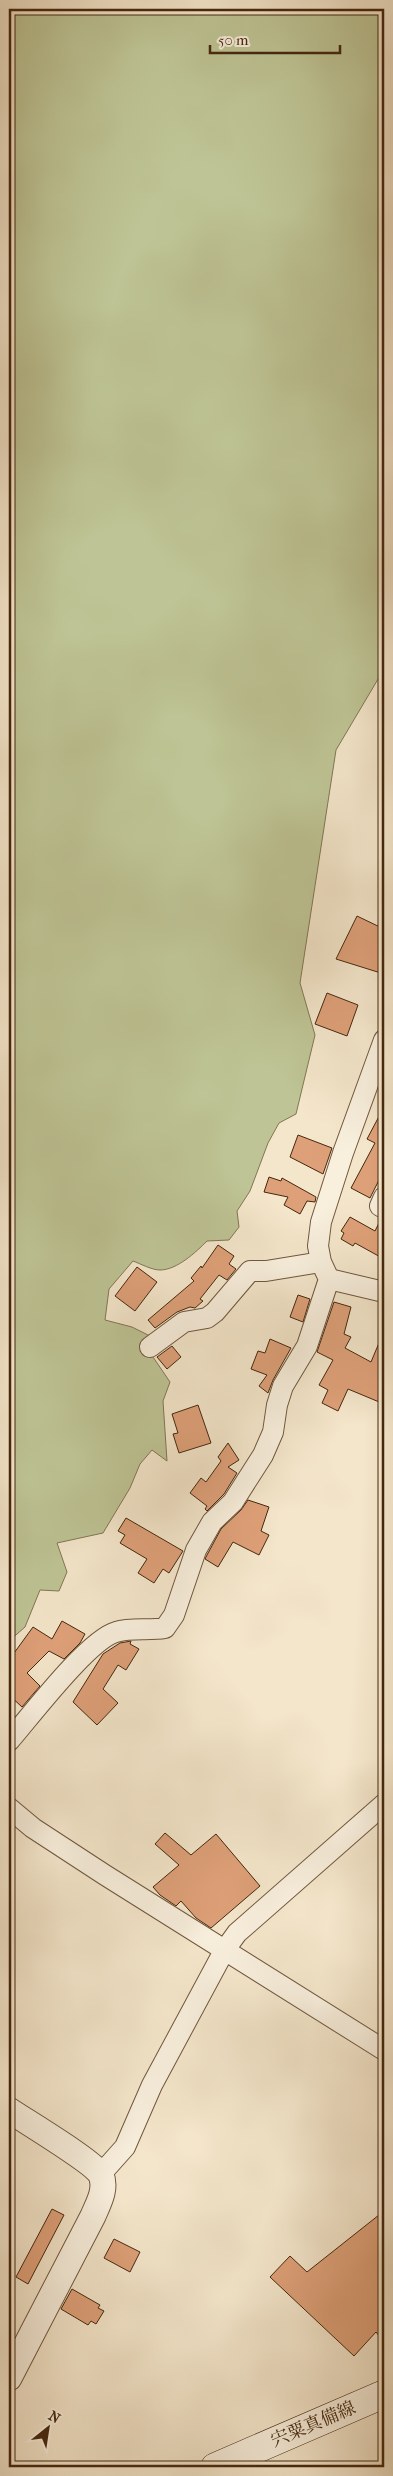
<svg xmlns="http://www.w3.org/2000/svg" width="393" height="2476" font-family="'IM FELL French Canon','Noto Serif JP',serif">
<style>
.green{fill:#bec495;stroke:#817652}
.building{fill:#dea078;stroke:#44270e}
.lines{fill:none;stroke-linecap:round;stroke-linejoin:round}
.minor-casing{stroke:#70573d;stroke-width:22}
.tertiary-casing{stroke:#70573d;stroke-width:27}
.secondary-casing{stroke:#44270e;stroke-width:29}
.minor{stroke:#f8efdd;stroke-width:20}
.tertiary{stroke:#f8efdd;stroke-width:25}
.secondary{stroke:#f8efdd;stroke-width:28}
.labels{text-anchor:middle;stroke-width:4;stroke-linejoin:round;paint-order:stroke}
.street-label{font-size:18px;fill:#44270e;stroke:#f8efdd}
</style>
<rect width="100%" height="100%" fill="#f4e6cb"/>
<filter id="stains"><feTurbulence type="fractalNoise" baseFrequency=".004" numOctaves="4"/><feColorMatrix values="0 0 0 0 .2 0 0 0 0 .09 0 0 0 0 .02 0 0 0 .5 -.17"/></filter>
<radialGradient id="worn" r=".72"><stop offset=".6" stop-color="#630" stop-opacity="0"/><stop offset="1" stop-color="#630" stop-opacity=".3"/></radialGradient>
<!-- green -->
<path class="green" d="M9 9H384V669L336 750 300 983 315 1035 296 1114 279 1123 268 1143 250 1191 237 1211 239 1227 229 1240 207 1241C196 1252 177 1270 160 1270 152 1270 141 1264 133 1261L109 1289 105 1320 132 1327 156 1339 153 1357 170 1382 163 1401 167 1461 152 1450 140 1464 130 1488 103 1533 57 1543 67 1572 59 1591 40 1590 25 1627 9 1641Z"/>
<!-- building -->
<path class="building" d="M357 916 384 929V974L336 959Z
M327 993 358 1005 347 1036 315 1024Z
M384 1107V1170L370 1198 351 1188 375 1143 367 1139Z
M298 1135 332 1148 323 1174 290 1157Z
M269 1177 281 1181 282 1178 316 1197 315 1202 307 1201 300 1214 284 1205 288 1197 264 1192Z
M350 1217 375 1231 381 1219 384 1220V1259L355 1243 353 1246 341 1239 344 1233 341 1231Z
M218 1245 234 1256 229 1264 236 1269 227 1280 219 1275 200 1299 203 1301 195 1308 190 1307 177 1312 155 1328 148 1320 194 1281 191 1278 201 1266 202 1268Z
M137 1267 157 1282 135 1311 115 1296Z
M298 1295 310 1299 303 1322 290 1317Z
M334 1302 351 1307 344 1334 351 1337 345 1348 371 1362 384 1331V1404L348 1389 338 1411 322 1403 328 1390 319 1385 333 1360 317 1352Z
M270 1339 291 1348 273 1380 268 1393 259 1386 267 1375 251 1369 258 1351 265 1353Z
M172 1346 181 1357 167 1369 157 1357Z
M198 1405 211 1443 179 1453 173 1434 178 1433 172 1414Z
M228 1443 239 1460 228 1467 237 1473 224 1494 207 1511 205 1509 207 1506 190 1493 201 1478 206 1482 221 1461 218 1457Z
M248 1500 269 1507 261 1531 269 1535 259 1555 233 1542 218 1567 205 1559 207 1555 221 1529 241 1510Z
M126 1518 183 1551 169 1573 163 1569 154 1583 138 1573 147 1559 120 1543 125 1535 118 1531Z
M62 1621 85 1634 80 1643 64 1659 49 1651 27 1673 40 1686 22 1707 9 1695V1676L14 1670 9 1665V1660L33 1627 52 1639Z
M131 1641 130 1644 139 1649 126 1670 118 1665 103 1689 118 1703 97 1725 73 1702 103 1654 120 1643Z
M165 1833 191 1855 216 1834 260 1886 211 1928 196 1918 181 1901 176 1906 160 1895 153 1887 179 1865 155 1844Z
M52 2209 64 2215 28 2284 16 2277Z
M384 2211V2342L376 2332 354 2356 270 2277 290 2256 307 2272Z
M114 2239 140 2252 130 2272 104 2258Z
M72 2289 100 2305 98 2308 104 2311 96 2324 91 2321 88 2325 61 2309Z"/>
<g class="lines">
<defs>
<path id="minor" d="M384 1197 380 1206 384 1208
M329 1279 384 1292
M150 1347 184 1322 207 1318 215 1312 250 1271H266L321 1262
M9 1741C30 1717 88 1640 116 1632 132 1627 149 1631 165 1628L174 1615 196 1550 212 1522 233 1502 263 1455 273 1432 277 1405 283 1386 307 1346 329 1279 321 1262 318 1246 321 1222 343 1153 384 1040
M9 1808 33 1828 105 1875 384 2050
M100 2175 125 2147 152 2085 224 1951 237 1933 384 1804"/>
<path id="tertiary" d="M9 2110C25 2121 94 2162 101 2175 107 2189 98 2204 93 2216L9 2378"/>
<path id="secondary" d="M215 2467 384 2394"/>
</defs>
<!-- minor casing -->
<use href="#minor" class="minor-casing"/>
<!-- tertiary casing -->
<use href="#tertiary" class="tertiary-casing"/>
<!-- secondary casing -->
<use href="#secondary" class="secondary-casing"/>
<!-- minor -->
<use href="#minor" class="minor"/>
<!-- tertiary -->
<use href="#tertiary" class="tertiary"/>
<!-- secondary -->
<use href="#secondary" class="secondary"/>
</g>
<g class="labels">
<!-- street labels -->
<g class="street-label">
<text transform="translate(313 2424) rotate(-23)" y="6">宍粟真備線</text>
</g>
</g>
<!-- margin -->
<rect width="393" height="2476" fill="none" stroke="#f4e6cb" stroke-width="30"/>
<rect x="10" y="10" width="373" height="2456" fill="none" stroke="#44270e" stroke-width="2.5"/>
<rect x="15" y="15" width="363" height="2446" fill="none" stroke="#44270e"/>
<!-- north arrow -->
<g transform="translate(48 2428) rotate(30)" stroke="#f8efdd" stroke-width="4" paint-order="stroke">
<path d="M0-4L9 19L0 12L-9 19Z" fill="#44270e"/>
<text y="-8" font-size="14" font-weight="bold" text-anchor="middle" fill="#44270e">N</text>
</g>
<!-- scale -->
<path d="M210 45v8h130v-8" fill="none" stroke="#44270e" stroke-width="2.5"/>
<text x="218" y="45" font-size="15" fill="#44270e" stroke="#f8efdd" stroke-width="4" paint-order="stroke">50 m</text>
<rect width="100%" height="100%" filter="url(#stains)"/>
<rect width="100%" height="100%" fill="url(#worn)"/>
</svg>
